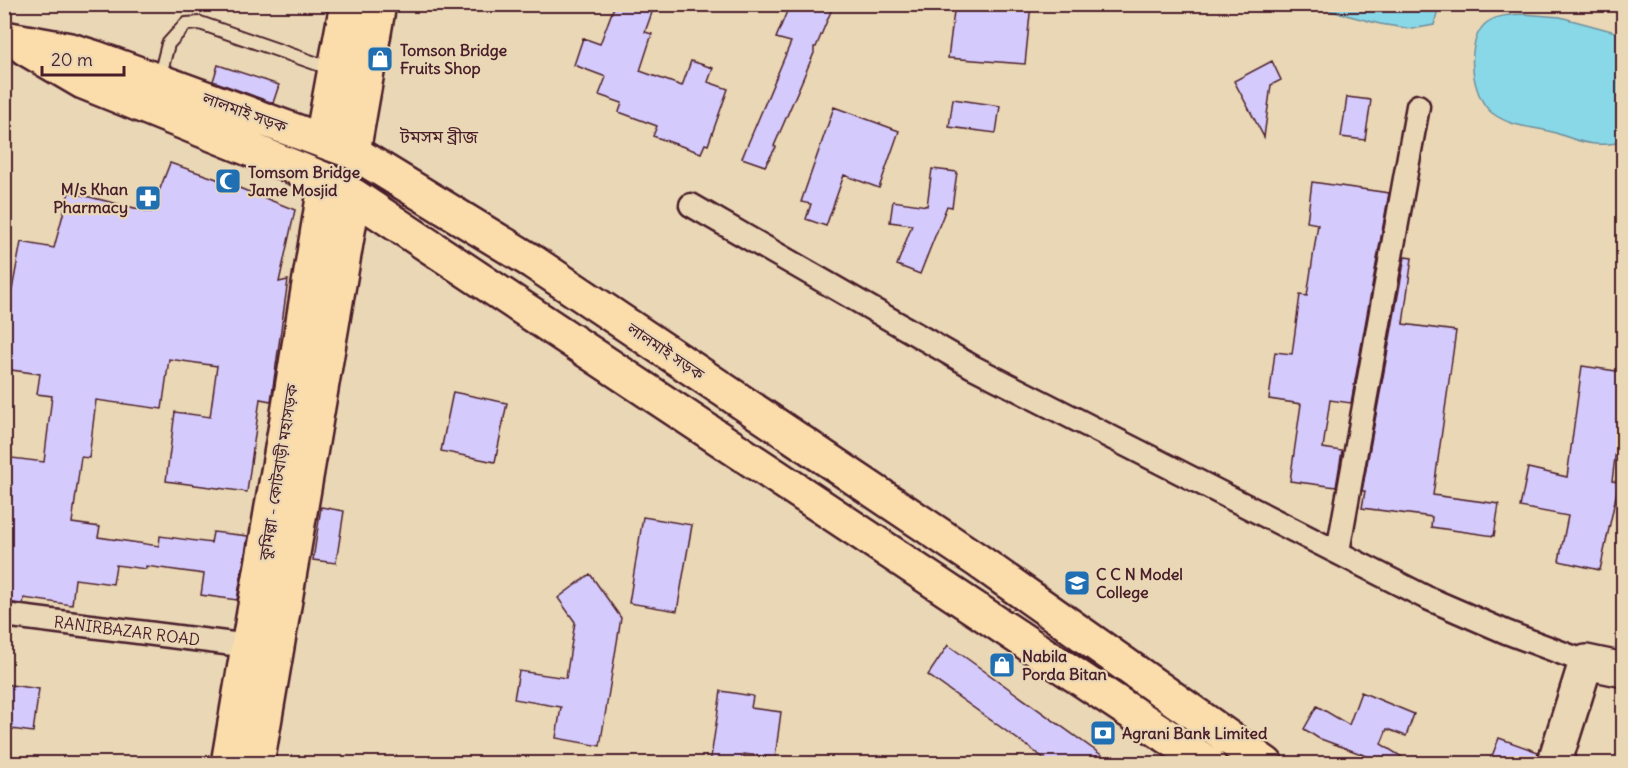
<svg xmlns="http://www.w3.org/2000/svg" width="1628" height="768" font-family="Delius,'Noto Sans Bengali',sans-serif">
<style>
.water{fill:#89d8e7;stroke:#708e9c;stroke-width:1.5}
.building{fill:#d4cafc;stroke:#4a1f2b;stroke-width:1.5}
.lines{fill:none;stroke-linecap:round;stroke-linejoin:round}
.lane-casing{stroke:#4a1f2b;stroke-width:16}
.street-casing{stroke:#4a1f2b;stroke-width:27}
.secondary-casing{stroke:#4a1f2b;stroke-width:38}
.primary-casing{stroke:#4a1f2b;stroke-width:38}
.lane{stroke:#e9d7b5;stroke-width:12}
.street{stroke:#e9d7b5;stroke-width:22}
.secondary{stroke:#e9d7b5;stroke-width:33}
.primary{stroke:#fbddab;stroke-width:33}
.labels{text-anchor:middle;stroke-width:4.5;stroke-linejoin:round;paint-order:stroke}
.poi-label{font-size:16px;font-weight:bold;fill:#4a1f2b;stroke:#e9d7b5;text-anchor:start}
.street-label{font-size:16px;fill:#4a1f2b;stroke:#e9d7b5}
.neighbourhood-label{font-size:18px;fill:#4a1f2b;stroke:#e9d7b5}
</style>
<rect width="100%" height="100%" fill="#e9d7b5"/>
<filter id="ink" filterUnits="userSpaceOnUse"><feTurbulence type="fractalNoise" baseFrequency=".0167" numOctaves="2"/><feDisplacementMap in="SourceGraphic" scale="12" xChannelSelector="R" yChannelSelector="G"/><feConvolveMatrix kernelMatrix="1 2 1 2 8 2 1 2 1" color-interpolation-filters="sRGB"/></filter>
<g filter="url(#ink)">
<!-- water -->
<path class="water" d="M1308 5 1439 4V5L1434 25 1412 29 1380 24Z
M1523 14 1560 17 1623 34V142C1615 143 1605 145 1596 144 1581 144 1567 136 1552 132 1530 126 1513 128 1492 113 1471 96 1465 44 1484 25 1494 15 1511 15 1523 14Z"/>
<!-- building -->
<path class="building" d="M615 4H655L645 32 652 34 640 71 682 86 691 61 713 68 708 82 728 89 708 145 705 144 701 153 653 136 657 126 619 112 622 103 599 95 606 77 574 65 583 38 600 44Z
M790 4H834L816 47H814V53L774 146 776 147 765 166 742 158 791 42 776 38Z
M955 4H1031L1025 64 948 58Z
M1272 61 1281 80 1271 85 1264 137 1234 81Z
M218 65 279 85 273 103 213 81Z
M1347 97 1371 100 1365 140 1341 137Z
M953 99 1000 106 996 133 949 127Z
M834 107 899 131 879 188 844 175 826 226 806 219 811 204 801 202Z
M170 163 214 178 295 210 279 282 288 280 271 401 260 399 247 492 166 481 175 412 210 417 217 366 169 359 162 409 96 400 89 458 81 457 72 523 100 527 98 537 159 546 160 536 211 543 213 532 248 536 237 600 201 595 204 574 146 566V569L116 565 113 584 75 579 72 605 24 598 23 604 4 602V457L44 462 52 396 37 394 40 374 4 369V289L12 290 21 242 54 248 69 192 151 212Z
M932 169 957 172 952 207 947 206 920 274 897 265 912 225 890 222 893 201 927 206Z
M1312 182 1389 193 1351 403 1330 400 1323 448 1342 451 1336 487 1290 481 1301 404 1269 399 1275 352 1292 354 1300 295 1307 296 1318 224 1307 222Z
M1405 257 1412 258 1403 324 1456 331 1433 495 1499 504 1494 536 1431 527 1432 517 1362 508 1365 491H1362Z
M1582 366 1623 372V396L1612 481 1619 482 1600 570 1559 561 1568 516 1520 507 1528 468 1567 477Z
M453 392 507 403 495 462 441 451Z
M321 507 344 511 336 563 313 560Z
M643 517 692 525 677 611 629 603Z
M590 574 621 618 600 746 556 738 561 707 514 699 519 671 566 678 575 622 558 598Z
M948 645 1114 764H1052L928 675Z
M4 684 39 689 33 732 4 728Z
M721 691 753 696 751 708 781 712 775 758 744 754 743 764H710Z
M1361 692 1414 714 1406 736 1387 729 1381 744 1402 757 1399 764H1388L1318 738 1304 729 1317 706 1349 725Z
M1499 738 1538 752 1536 764H1489Z"/>
<g class="lines">
<defs>
<path id="lane" d="M159 79 168 44 186 24 200 23 335 70"/>
<g id="street">
<path d="M691 205 973 367 1425 597 1506 632 1586 662"/>
<path d="M1338 551 1418 106"/>
<path id="s1" d="M4 615 249 646"/>
</g>
<path id="secondary" d="M1554 764 1586 662 1624 670"/>
<path id="primary" d="M4 38 70 50 96 58 353 152 533 262 977 560 1266 764
M25 48 83 82 326 180 354 196 1209 764
M322 139 347 4
M353 152 379 4
M228 764 288 413 326 180
M257 764 354 196"/>
</defs>
<!-- lane casing -->
<use href="#lane" class="lane-casing"/>
<!-- street casing -->
<use href="#street" class="street-casing"/>
<!-- secondary casing -->
<use href="#secondary" class="secondary-casing"/>
<!-- primary casing -->
<use href="#primary" class="primary-casing"/>
<!-- lane -->
<use href="#lane" class="lane"/>
<!-- street -->
<use href="#street" class="street"/>
<!-- secondary -->
<use href="#secondary" class="secondary"/>
<!-- primary -->
<use href="#primary" class="primary"/>
</g>
</g>
<!-- icons -->
<defs>
<symbol id="shop-square" viewBox="-11 -11 22 22"><rect x="-9" y="-9" width="18" height="18" rx="4" fill="#1f6fb2" stroke="#e9d7b5"/><path d="M-5-2.5h2.3a2.7 3.5 0 0 1 5.4 0H5L5.5 6h-11ZM-1.5-2.5h3a1.5 2.3 0 0 0-3 0Z" fill="#fff"/></symbol>
<symbol id="mosque-square" viewBox="-11 -11 22 22"><rect x="-9" y="-9" width="18" height="18" rx="4" fill="#1f6fb2" stroke="#e9d7b5"/><path d="M3.5-4.9A6 6 0 1 0 3.5 4.9A5 5 0 1 1 3.5-4.9Z" fill="#fff"/></symbol>
<symbol id="pharmacy-square" viewBox="-11 -11 22 22"><rect x="-9" y="-9" width="18" height="18" rx="4" fill="#1f6fb2" stroke="#e9d7b5"/><path d="M-2-6h4v4h4v4h-4v4h-4v-4h-4v-4h4Z" fill="#fff"/></symbol>
<symbol id="university-square" viewBox="-11 -11 22 22"><rect x="-9" y="-9" width="18" height="18" rx="4" fill="#1f6fb2" stroke="#e9d7b5"/><path d="M0-5L7-2L0 1L-7-2ZM-4 1L0 2.5L4 1V4Q0 6-4 4Z" fill="#fff"/></symbol>
<symbol id="bank-square" viewBox="-11 -11 22 22"><rect x="-9" y="-9" width="18" height="18" rx="4" fill="#1f6fb2" stroke="#e9d7b5"/><path d="M-6-4H6V4H-6ZM0-2.3a2.3 2.3 0 1 0 0 4.6a2.3 2.3 0 1 0 0-4.6Z" fill="#fff"/></symbol>
</defs>
<g fill-rule="evenodd">
<use href="#shop-square" x="365" y="44" width="30" height="30"/>
<use href="#mosque-square" x="213" y="166" width="30" height="30"/>
<use href="#pharmacy-square" x="133" y="183" width="30" height="30"/>
<use href="#university-square" x="1062" y="568" width="30" height="30"/>
<use href="#shop-square" x="987" y="650" width="30" height="30"/>
<use href="#bank-square" x="1088" y="718" width="30" height="30"/>
</g>
<g class="labels">
<!-- poi labels -->
<g class="poi-label">
<text x="400" y="56">Tomson Bridge<tspan x="400" dy="18">Fruits Shop</tspan></text>
<text x="248" y="178">Tomsom Bridge<tspan x="248" dy="18">Jame Mosjid</tspan></text>
<text x="128" y="195" text-anchor="end">M/s Khan<tspan x="128" dy="18">Pharmacy</tspan></text>
<text x="1096" y="580">C C N Model<tspan x="1096" dy="18">College</tspan></text>
<text x="1022" y="662">Nabila<tspan x="1022" dy="18">Porda Bitan</tspan></text>
<text x="1122" y="739">Agrani Bank Limited</text>
</g>
<!-- street labels -->
<g class="street-label">
<text transform="translate(245 112) rotate(20)" y="6">লালমাই সড়ক</text>
<text transform="translate(666 351) rotate(34)" y="6">লালমাই সড়ক</text>
<text transform="translate(278 472) rotate(-81)" y="6">কুমিল্লা - কোটবাড়ী মহাসড়ক</text>
<text dy="6" stroke="none"><textPath href="#s1" startOffset="124">RANIRBAZAR ROAD</textPath></text>
</g>
<!-- neighbourhood labels -->
<g class="neighbourhood-label">
<text x="439" y="143">টমসম ব্রীজ</text>
</g>
</g>
<!-- margin -->
<rect width="1628" height="768" fill="none" stroke="#e9d7b5" stroke-width="24"/>
<rect x="12" y="12" width="1604" height="744" fill="none" stroke="#4a1f2b" stroke-width="2" filter="url(#ink)"/>
<!-- scale -->
<path d="M42 66v9h82v-9" fill="none" stroke="#4a1f2b" stroke-width="3"/>
<text x="51" y="66" font-size="18" fill="#4a1f2b" stroke="#e9d7b5" stroke-width="4.5" paint-order="stroke">20 m</text>
</svg>
